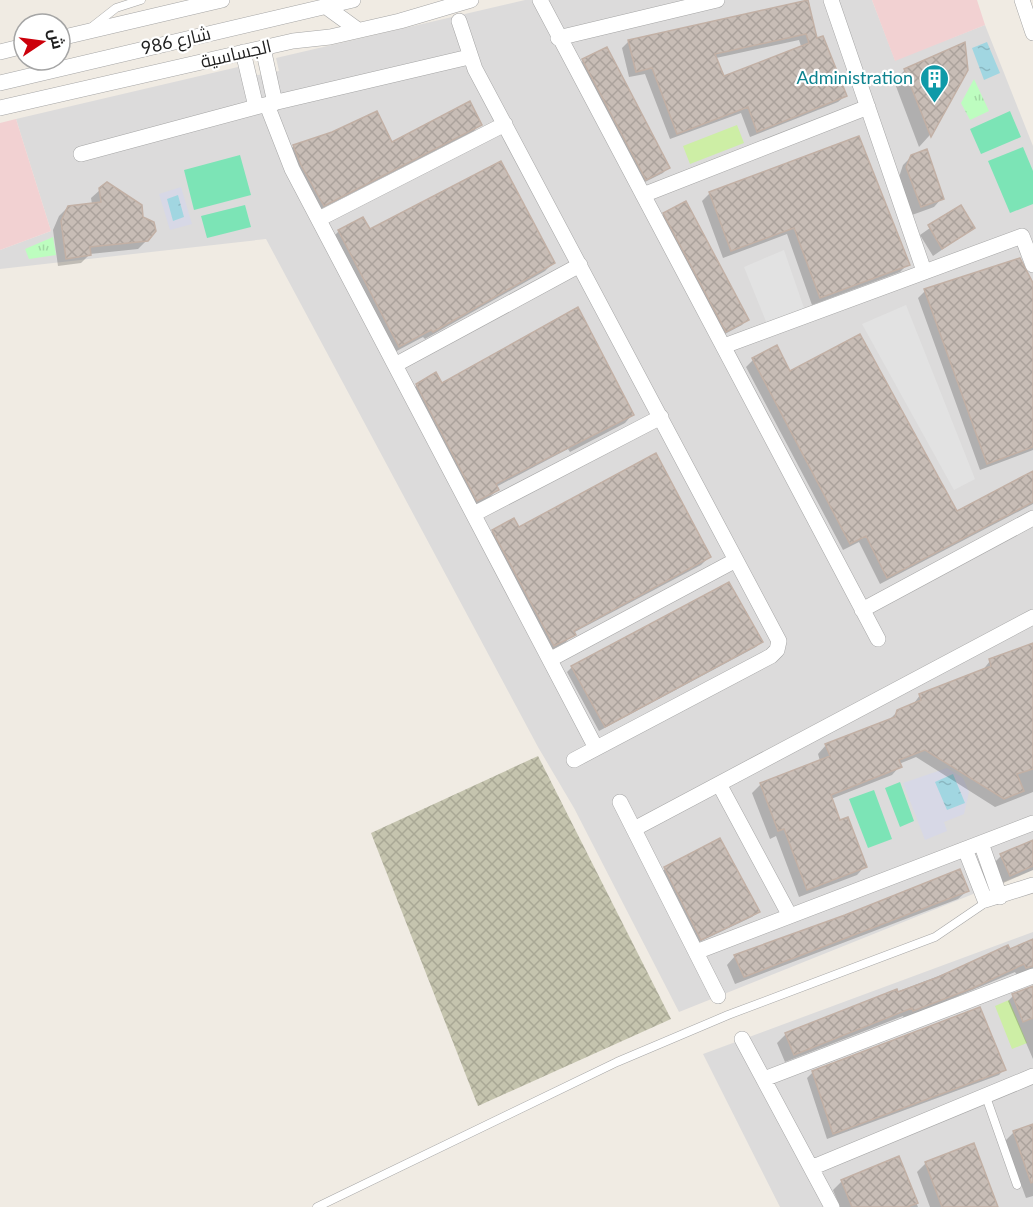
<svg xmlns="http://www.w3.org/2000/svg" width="1033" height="1207" font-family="Lato,Cairo,sans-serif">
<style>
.residential{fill:#dcdbdb}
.commercial{fill:#f2d1d2}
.construction{fill:url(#construction-cross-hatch)}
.grass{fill:#cdeea5}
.park{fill:url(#park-tufts)}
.pitch{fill:#7ce4b6}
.parking{fill:#e2e2e2}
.plaza{fill:#d7d8e6}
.water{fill:url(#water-ripples)}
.shadow{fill:#0003;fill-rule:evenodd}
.building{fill:url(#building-cross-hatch);stroke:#c2b0a5;stroke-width:1.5;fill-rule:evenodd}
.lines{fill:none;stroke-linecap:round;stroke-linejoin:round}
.lane-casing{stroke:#a5a5a5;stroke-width:9}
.street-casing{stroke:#a5a5a5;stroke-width:16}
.lane{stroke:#fff;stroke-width:8}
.street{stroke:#fff;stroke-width:15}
.labels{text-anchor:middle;stroke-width:4.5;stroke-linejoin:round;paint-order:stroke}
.street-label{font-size:18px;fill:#1e1e1e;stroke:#fff}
.culture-label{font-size:18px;fill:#0d838f;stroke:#fff;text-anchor:end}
</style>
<defs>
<pattern id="construction-cross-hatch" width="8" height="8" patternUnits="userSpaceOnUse" patternTransform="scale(1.5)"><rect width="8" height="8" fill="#c5c4ae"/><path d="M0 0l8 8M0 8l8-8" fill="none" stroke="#a9a895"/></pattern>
<pattern id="park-tufts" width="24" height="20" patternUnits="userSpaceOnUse" patternTransform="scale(1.5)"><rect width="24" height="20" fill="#bdfdbf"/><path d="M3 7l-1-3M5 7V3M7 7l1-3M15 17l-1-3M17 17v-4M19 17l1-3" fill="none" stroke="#a2d8a4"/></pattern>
<pattern id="water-ripples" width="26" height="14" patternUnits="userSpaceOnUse" patternTransform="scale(1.5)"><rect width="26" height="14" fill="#a1d6e1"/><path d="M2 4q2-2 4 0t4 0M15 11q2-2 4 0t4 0" fill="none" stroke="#8ab7c1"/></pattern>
<pattern id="building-cross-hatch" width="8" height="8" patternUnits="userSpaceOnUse" patternTransform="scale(1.5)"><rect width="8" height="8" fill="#c8bdb6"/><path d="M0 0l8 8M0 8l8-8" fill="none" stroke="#aba29c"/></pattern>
</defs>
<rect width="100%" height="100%" fill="#f0ebe3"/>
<!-- residential -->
<path class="residential" d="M525 0H872L895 60 985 25 1033 146V870L679 1012 574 808 538 747 266 239 0 269V250L51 231 16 119 238 67 242 78 279 71 276 58Z
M1033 932V1207H780L703 1054Z"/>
<!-- commercial -->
<path class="commercial" d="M872 0H977L985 25 895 61Z
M16 119 51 231 0 250V123Z"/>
<!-- construction -->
<path class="construction" d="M538 756 671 1019 478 1106 371 833Z"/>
<!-- grass -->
<path class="grass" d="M737 125 744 143 690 164 683 146Z
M1009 1000 1027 1043 1012 1049 995 1006Z"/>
<!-- park -->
<path class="park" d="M974 79 989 111 970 120 961 103Z
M53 237 56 255 29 259 25 249Z"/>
<!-- pitch -->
<path class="pitch" d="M1010 111 1021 137 981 154 970 129Z
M1023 147 1033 171V204L1010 213 988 161Z
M240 155 251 195 194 210 184 170Z
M245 205 251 227 207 238 201 216Z
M900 782 914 821 900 827 885 788Z
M874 790 892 839 868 848 849 799Z"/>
<!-- parking -->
<path class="parking" d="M784 250 805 311 767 324 744 267Z
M906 305 975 479 954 490 862 324Z"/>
<!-- plaza -->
<path class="plaza" d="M181 187 192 224 170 230 159 194Z
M947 768 963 778 969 792 964 814 944 822 947 831 925 840 903 783Z"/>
<!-- water -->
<path class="water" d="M987 42 1000 73 984 80 972 48Z
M178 195 184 217 173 221 167 199Z
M953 774 965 803 947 810 935 782Z"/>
<!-- shadow -->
<path class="shadow" d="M807 1 816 41 845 96 838 102 750 137 741 113 670 139 645 74 629 77 622 48 629 41ZM799 40 801 46 723 78 716 58Z
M583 61 668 167 663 173 641 184 578 66Z
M905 70H967L929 136 919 147 894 81Z
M480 124 474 131 317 211 287 152 294 146 391 144Z
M912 156 942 198 934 207 912 215 899 177 903 165Z
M100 190 147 240 138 249 90 254 81 263 58 266 53 230 59 216 68 207 92 204 91 198Z
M710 193 908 264 900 272 812 305 787 234 723 258 702 201Z
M960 207 973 228 933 256 920 235Z
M664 214 747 319 742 325 721 336 659 219Z
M362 219 369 231 553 263 545 271 425 339 423 337 391 354 331 239 339 231Z
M983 270 984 273 1033 287V450L980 470 918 298 925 291Z
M776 347 790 373 956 513 1033 473V504L880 584 859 542 843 550 746 367 753 360Z
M417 385H441L632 415 625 423 570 452 568 449 496 487 497 490 490 497 469 508 409 393Z
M518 529 709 557 701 565 573 633 566 642 546 653 485 539 493 531Z
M761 642 756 647 599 731 567 672 572 667Z
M1033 644V792L995 807 916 757 899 764 900 766 892 775 831 799 840 822 865 866 857 875 799 897 776 836 770 839 752 793 761 784 820 761 818 754 826 745 889 720 898 711 912 706 920 695 982 671 990 661Z
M1033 846V870L1001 884 993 864 1001 856Z
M665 869 758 912 752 917 695 944 659 874Z
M967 891 958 899 735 984 727 965 735 956Z
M1033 940V968L1017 975 1015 972 904 1019 903 1016 785 1062 777 1043 786 1034Z
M1033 988V1059L1008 1001 1013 996Z
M1004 1069 999 1075 827 1139 807 1078 813 1072Z
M1033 1125V1196L1026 1198 1005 1141 1014 1132Z
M973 1145 991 1207H930L917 1172 925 1164Z
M898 1158 918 1207H840L833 1190 842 1181Z"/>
<!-- building -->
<path class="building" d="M808 0 817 38 823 36 847 96 757 132 748 107 677 134 652 68 636 72 628 40ZM806 34 809 43 724 76 715 54Z
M965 42 968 70 931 137 904 69Z
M607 47 670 168 646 180 582 59Z
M470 101 482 125 324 206 301 165 293 145 332 132 377 111 392 142Z
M859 136 910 265 820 298 794 228 731 251 709 192Z
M927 149 944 199 921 207 906 167 911 155Z
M501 161 555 263 433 332 431 330 399 347 338 230 363 217 370 229Z
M107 182 142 205 143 217 154 222 156 231 148 241 90 247 91 255 66 259 61 221 68 206 101 202 99 188Z
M686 201 749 320 726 332 663 213Z
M961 205 975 228 942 249 928 225Z
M1020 258 1033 283V447L987 464 924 289Z
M578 307 634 415 496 484 499 490 477 501 416 384 436 372 442 383Z
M860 334 957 511 1033 471V502L887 578 866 536 850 544 752 358 777 345 790 371Z
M656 453 711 557 574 631 576 635 554 646 492 530 514 518 519 527Z
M729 582 763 642 605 727 571 666Z
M1033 643V769L1017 774 1024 791 1004 799 925 750 899 760 902 767 831 795 840 820 848 817 867 867 807 890 784 829 778 831 760 783 830 756 825 744 895 717 897 710 921 700 919 694 991 666 989 659Z
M720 838 760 912 701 940 664 867Z
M1033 840V866L1010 876 1000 854Z
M960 869 969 891 744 977 734 955 845 915Z
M1033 939V966L1026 968 1024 964 973 988 913 1011 912 1008 794 1055 785 1033 897 989 898 992 936 978 1008 945 1010 949Z
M1033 986V1018L1023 1022 1012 994Z
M980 1007 1006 1070 833 1134 812 1071Z
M1033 1124V1182L1031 1183 1013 1131Z
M974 1143 998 1207H942L925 1162Z
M899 1156 918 1203 907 1207H852L841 1180Z"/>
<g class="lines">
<defs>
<path id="lane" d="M93 26 116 8 141 0
M985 1094 1017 1185
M317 1207 617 1062 728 1015 935 937 988 901"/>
<path id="street" d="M540 0 878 639
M831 0 924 271
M1022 0 1033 33
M325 6 358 30
M459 21 475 69 779 641 777 650 771 656 574 760
M60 38 222 0
M558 38 717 0
M263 48 275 103
M0 52 24 46
M243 52 256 107
M0 83 353 0
M267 105 292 169 596 748
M0 108 293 41 330 37 400 21 471 0
M81 154 256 107 469 57
M643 195 868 107
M319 219 505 124
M724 346 1022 236 1033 265
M395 365 580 265
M474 514 661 417
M862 610 1033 518
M551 659 736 560
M719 784 790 916
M620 802 718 996
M634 829 1033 617
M981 843 1000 897
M965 849 985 900 1033 885
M696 952 1033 823
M742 1039 832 1207
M764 1079 1033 976
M811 1168 1033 1076"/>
</defs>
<!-- lane casing -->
<use href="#lane" class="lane-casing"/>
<!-- street casing -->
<use href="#street" class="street-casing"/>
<!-- lane -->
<use href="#lane" class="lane"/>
<!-- street -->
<use href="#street" class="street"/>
</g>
<!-- icons -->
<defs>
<symbol id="building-pin" viewBox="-11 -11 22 30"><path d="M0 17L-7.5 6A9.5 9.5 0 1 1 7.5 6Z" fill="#0f9aa8" stroke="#fff"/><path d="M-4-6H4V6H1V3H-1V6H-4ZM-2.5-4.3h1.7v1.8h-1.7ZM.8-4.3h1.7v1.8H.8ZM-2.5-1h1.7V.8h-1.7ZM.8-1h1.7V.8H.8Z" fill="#fff"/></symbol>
</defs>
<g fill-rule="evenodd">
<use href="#building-pin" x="918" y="62" width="33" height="45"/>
</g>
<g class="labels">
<!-- street labels -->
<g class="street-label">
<text transform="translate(176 41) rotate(-13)" y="6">شارع 986</text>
<text transform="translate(236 54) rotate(-13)" y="6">الجساسية</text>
</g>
<!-- culture labels -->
<g class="culture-label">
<text x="913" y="84">Administration</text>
</g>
</g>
<!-- north arrow -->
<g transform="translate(42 42) rotate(77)"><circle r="28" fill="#ffffff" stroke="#a5a5a5" stroke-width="1.5"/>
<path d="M0-4.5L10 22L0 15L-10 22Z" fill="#cc000b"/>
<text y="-9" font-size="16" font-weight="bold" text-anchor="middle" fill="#1e1e1e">ش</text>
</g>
</svg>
